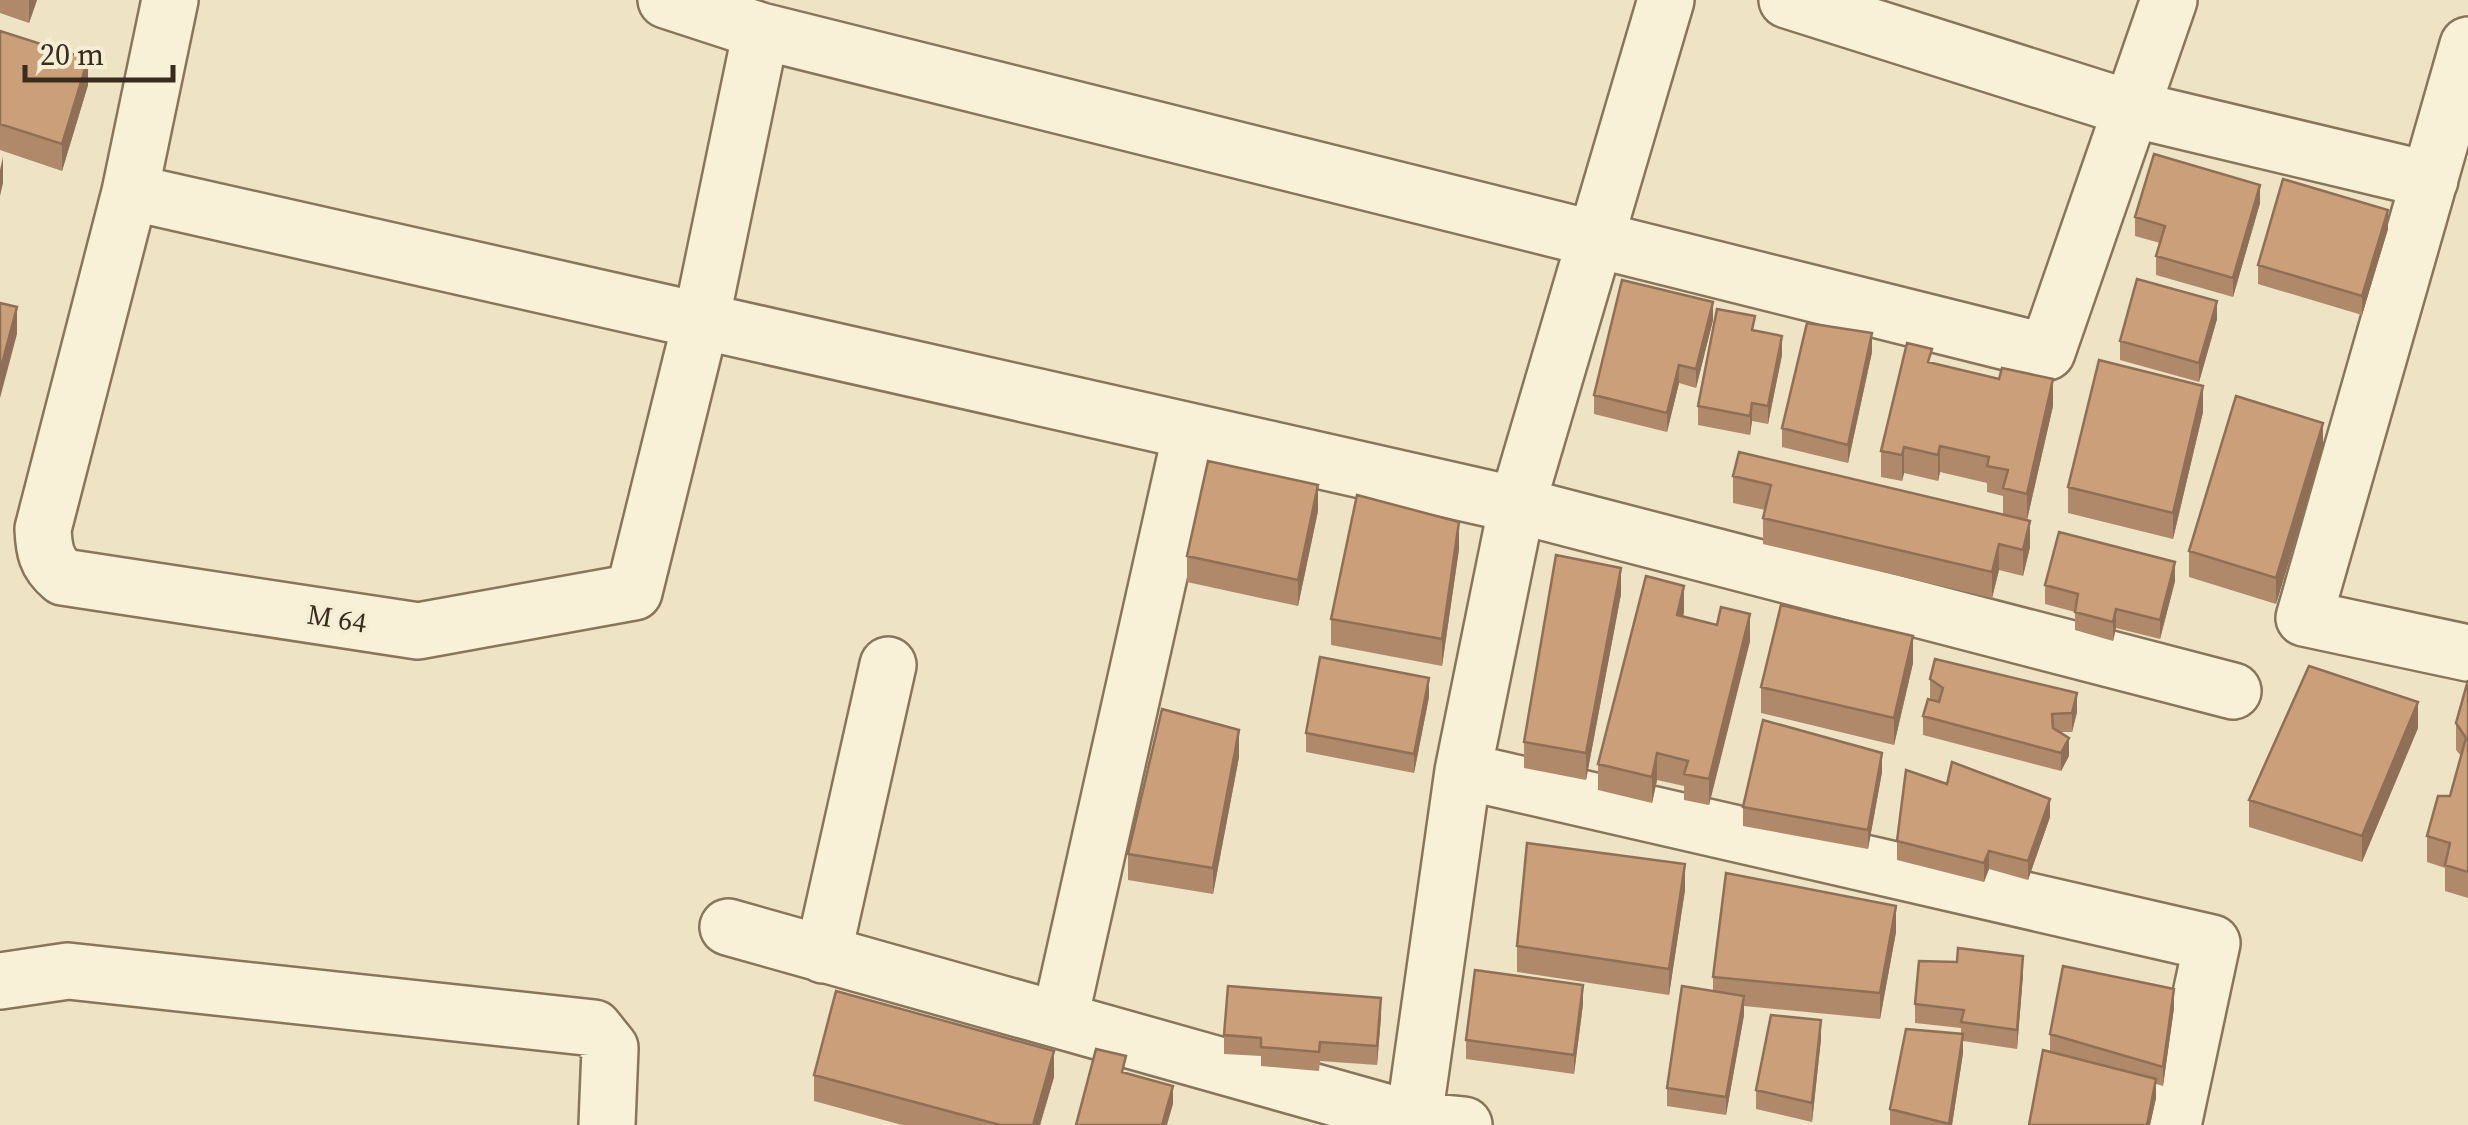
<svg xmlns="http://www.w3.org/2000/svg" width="2468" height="1125" font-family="'Source Serif 4',serif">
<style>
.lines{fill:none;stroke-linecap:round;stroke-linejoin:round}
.street-casing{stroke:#89755b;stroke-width:60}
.street{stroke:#f9f0d8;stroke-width:55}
.wall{fill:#af896a}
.shaded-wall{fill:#8f6f56}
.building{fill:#cc9f7b;stroke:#8f6f56;stroke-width:2.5}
.labels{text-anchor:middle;stroke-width:8;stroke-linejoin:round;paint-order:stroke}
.street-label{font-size:28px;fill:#392c1f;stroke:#f5edd4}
</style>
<rect width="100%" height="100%" fill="#eee3c5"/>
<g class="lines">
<defs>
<path id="street" d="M170 0 130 192 43 529C44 550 46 563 63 577L418 631 634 592 701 321 761 31
M666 0 761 31 2047 352 2169 0
M1787 0 2132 109 2430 180
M2468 45 2304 618 2468 653
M130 192 1517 505 2233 691
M1463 771 2212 943 2173 1125
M728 927 1414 1120 1464 1125
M823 955 888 665
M0 981 68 971 594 1028 610 1048 607 1125
M1060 1018 1191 433
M1413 1125 1463 771 1517 505 1666 0"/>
</defs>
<!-- street casing -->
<use href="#street" class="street-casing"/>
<!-- street -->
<use href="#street" class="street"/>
</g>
<!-- wall -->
<path class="wall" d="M0 0H37L29 23 0 13Z
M0 31 88 85 62 171 0 150Z
M2260 203 2233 297 2156 275V256L2160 243 2135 236V217Z
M2388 229 2362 315 2258 284V265Z
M2217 319 2199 382 2120 360V341Z
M1713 320 1696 388 1679 383 1667 432 1594 414V395Z
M1755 331 1782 355 1768 424 1752 421 1750 435 1698 425V406Z
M1872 352 1848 463 1782 447V428Z
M1932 363 2053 406 2027 520 2003 514V496L1987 492V483L1940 472 1938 481 1904 473 1902 481 1881 477V451Z
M2203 412 2173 539 2068 513V487Z
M2323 449 2276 604 2189 577V551Z
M1733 476 2030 547 2023 576 1999 570 1992 598 1763 544V518L1765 510 1733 503Z
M1318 511 1298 606 1187 582V556Z
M1459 549 1442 666 1331 645V619Z
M2175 581 2160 639 2116 628 2113 641 2075 630V612L2045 604V585Z
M1621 594 1586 780 1524 768V742Z
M1684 612 1683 617 1750 641 1709 805 1684 800V786L1657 780 1652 803 1598 790V764Z
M1913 663 1894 745 1761 713V687Z
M1930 679 2077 712 2072 732H2059L2069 756 2061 771 1923 735V716L1934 701 1930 698Z
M2468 680V898L2445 891V868L2427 862V836L2450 796 2461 756 2456 750V723Z
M1429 697 1414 773 1306 752V733Z
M2418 728 2362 862 2249 827V800Z
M1239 757 1213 894 1128 880V854Z
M1882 772 1868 849 1743 826V807Z
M2050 817 2028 880 1989 869 1984 882 1897 860V841Z
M1685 890 1669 995 1517 972V946Z
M1896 932 1880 1019 1744 1006V1015L1726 1115 1667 1106V1088L1713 991V977Z
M2023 975 2017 1049 1963 1041V1053L1952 1125H1890V1109L1961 1034V1028L1915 1023V1004Z
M1583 1004 1574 1074 1466 1059V1040Z
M2174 1008 2163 1086 2156 1084V1098L2150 1125H2029L2050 1052V1034Z
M1381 1017 1377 1065 1320 1061 1319 1071 1261 1066V1056L1224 1054V1035Z
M1821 1039 1812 1122 1756 1109V1090Z
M814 1075 1054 1077 1040 1125H902L814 1101Z"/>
<!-- shaded-wall -->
<path class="shaded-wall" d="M29 0H37L29 23Z
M88 59V85L62 171V144Z
M3 157V183L0 196V170Z
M2260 185V203L2233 297V278Z
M2388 210V229L2362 315V296Z
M2217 301V319L2199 382V363Z
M1713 302V320L1696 388V369Z
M17 307V334L0 398V371Z
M1872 333V352L1848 463V445Z
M1782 336V355L1768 424V406Z
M1679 365V383L1667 432V413Z
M2053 379V406L2027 520V494Z
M2203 386V412L2173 539V513Z
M1752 403V421L1750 435V416Z
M2323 423V449L2276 604V578Z
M1940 446V472L1938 481V455Z
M1904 447V473L1902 481V455Z
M1318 485V511L1298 606V580Z
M2030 521V547L2023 576V550Z
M1459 522V549L1442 666V639Z
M1999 544V570L1992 598V572Z
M2175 562V581L2160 639V620Z
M1621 568V594L1586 780V753Z
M1684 586V612L1677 641V615Z
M2116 609V628L2113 641V622Z
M1750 614V641L1709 805V779Z
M1913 636V663L1894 745V718Z
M1429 678V697L1414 773V754Z
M2077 693V712L2072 732V713Z
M2418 702V728L2362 862V836Z
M1239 730V757L1213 894V868Z
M2069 738V756L2061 771V753Z
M1657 753V780L1652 803V777Z
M1882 753V772L1868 849V830Z
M2050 799V817L2028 880V861Z
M1989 851V869L1984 882V863Z
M1685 864V890L1669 995V969Z
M1896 906V932L1880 1019V993Z
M2023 956V975L2017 1049V1030Z
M1583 985V1004L1574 1074V1055Z
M2174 989V1008L2163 1086V1067Z
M1744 996V1015L1726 1115V1097Z
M1381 998V1017L1377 1065V1046Z
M1821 1020V1039L1812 1122V1103Z
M1963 1034V1053L1952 1125H1949Z
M1054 1051V1077L1040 1125H1033Z
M2156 1079V1098L2150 1125H2147Z
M1173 1086V1104L1167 1125H1162Z"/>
<!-- building -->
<path class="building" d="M0 31 88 59 62 144 0 124Z
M2154 154 2260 185 2233 278 2156 256 2165 226 2135 217Z
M2283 179 2388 210 2362 296 2258 265Z
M2137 279 2217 301 2199 363 2120 341Z
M1622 280 1713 302 1696 369 1679 365 1667 413 1594 395Z
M0 303 17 307 0 371Z
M1717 309 1755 316 1752 330 1782 336 1768 406 1752 403 1750 416 1698 406Z
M1807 323 1872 333 1848 445 1782 428Z
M1907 343 1932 349 1928 362 1999 379 2002 368 2053 379 2027 494 2003 488 2008 470 1987 466 1989 457 1940 446 1938 455 1904 447 1902 455 1881 451Z
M2099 360 2203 386 2173 513 2068 487Z
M2236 396 2323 423 2276 578 2189 551Z
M1739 452 2030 521 2023 550 1999 544 1992 572 1763 518 1771 485 1733 476Z
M1208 461 1318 485 1298 580 1187 556Z
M1357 495 1459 522 1442 639 1331 619Z
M2059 532 2175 562 2160 620 2116 609 2113 622 2075 612 2078 594 2045 585Z
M1556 555 1621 568 1586 753 1524 742Z
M1646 576 1684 586 1677 615 1717 625 1721 607 1750 614 1709 779 1684 774 1688 761 1657 753 1652 777 1598 764Z
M1781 605 1913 636 1894 718 1761 687Z
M1320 657 1429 678 1414 754 1306 733Z
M1935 659 2077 693 2072 713 2052 714 2053 728 2069 738 2061 753 1923 716 1928 699 1939 702 1943 688 1930 679Z
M2309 666 2418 702 2362 836 2249 800Z
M2468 680V872L2445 865 2450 843 2427 836 2438 796H2450L2466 738 2456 723Z
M1162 709 1239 730 1213 868 1128 854Z
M1763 720 1882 753 1868 830 1743 807Z
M1952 762 2050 799 2028 861 1989 851 1984 863 1897 841 1906 770 1947 784Z
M1527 843 1685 864 1669 969 1517 946Z
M1726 873 1896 906 1880 993 1713 977Z
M1958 948 2023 956 2017 1030 1961 1022 1964 1010 1915 1004 1919 961 1957 962Z
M2063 966 2174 989 2163 1067 2050 1034Z
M1475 970 1583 985 1574 1055 1466 1040Z
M1228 986 1381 998 1377 1046 1320 1042 1319 1052 1261 1047V1038L1224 1035Z
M1682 986 1744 996 1726 1097 1667 1088Z
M836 991 1054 1051 1033 1125H1000L814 1075Z
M1771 1015 1821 1020 1812 1103 1756 1090Z
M1906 1029 1963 1034 1949 1124 1890 1109Z
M1096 1049 1126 1056 1122 1072 1173 1086 1162 1125H1076Z
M2043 1050 2156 1079 2147 1125H2029Z"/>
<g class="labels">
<!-- street labels -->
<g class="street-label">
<text transform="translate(337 618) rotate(9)" y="10">M 64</text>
</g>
</g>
<!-- scale -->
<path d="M25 65v15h148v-15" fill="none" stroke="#392c1f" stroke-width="5"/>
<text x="40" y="65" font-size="30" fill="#392c1f" stroke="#f5edd4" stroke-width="8" paint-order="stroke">20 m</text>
</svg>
